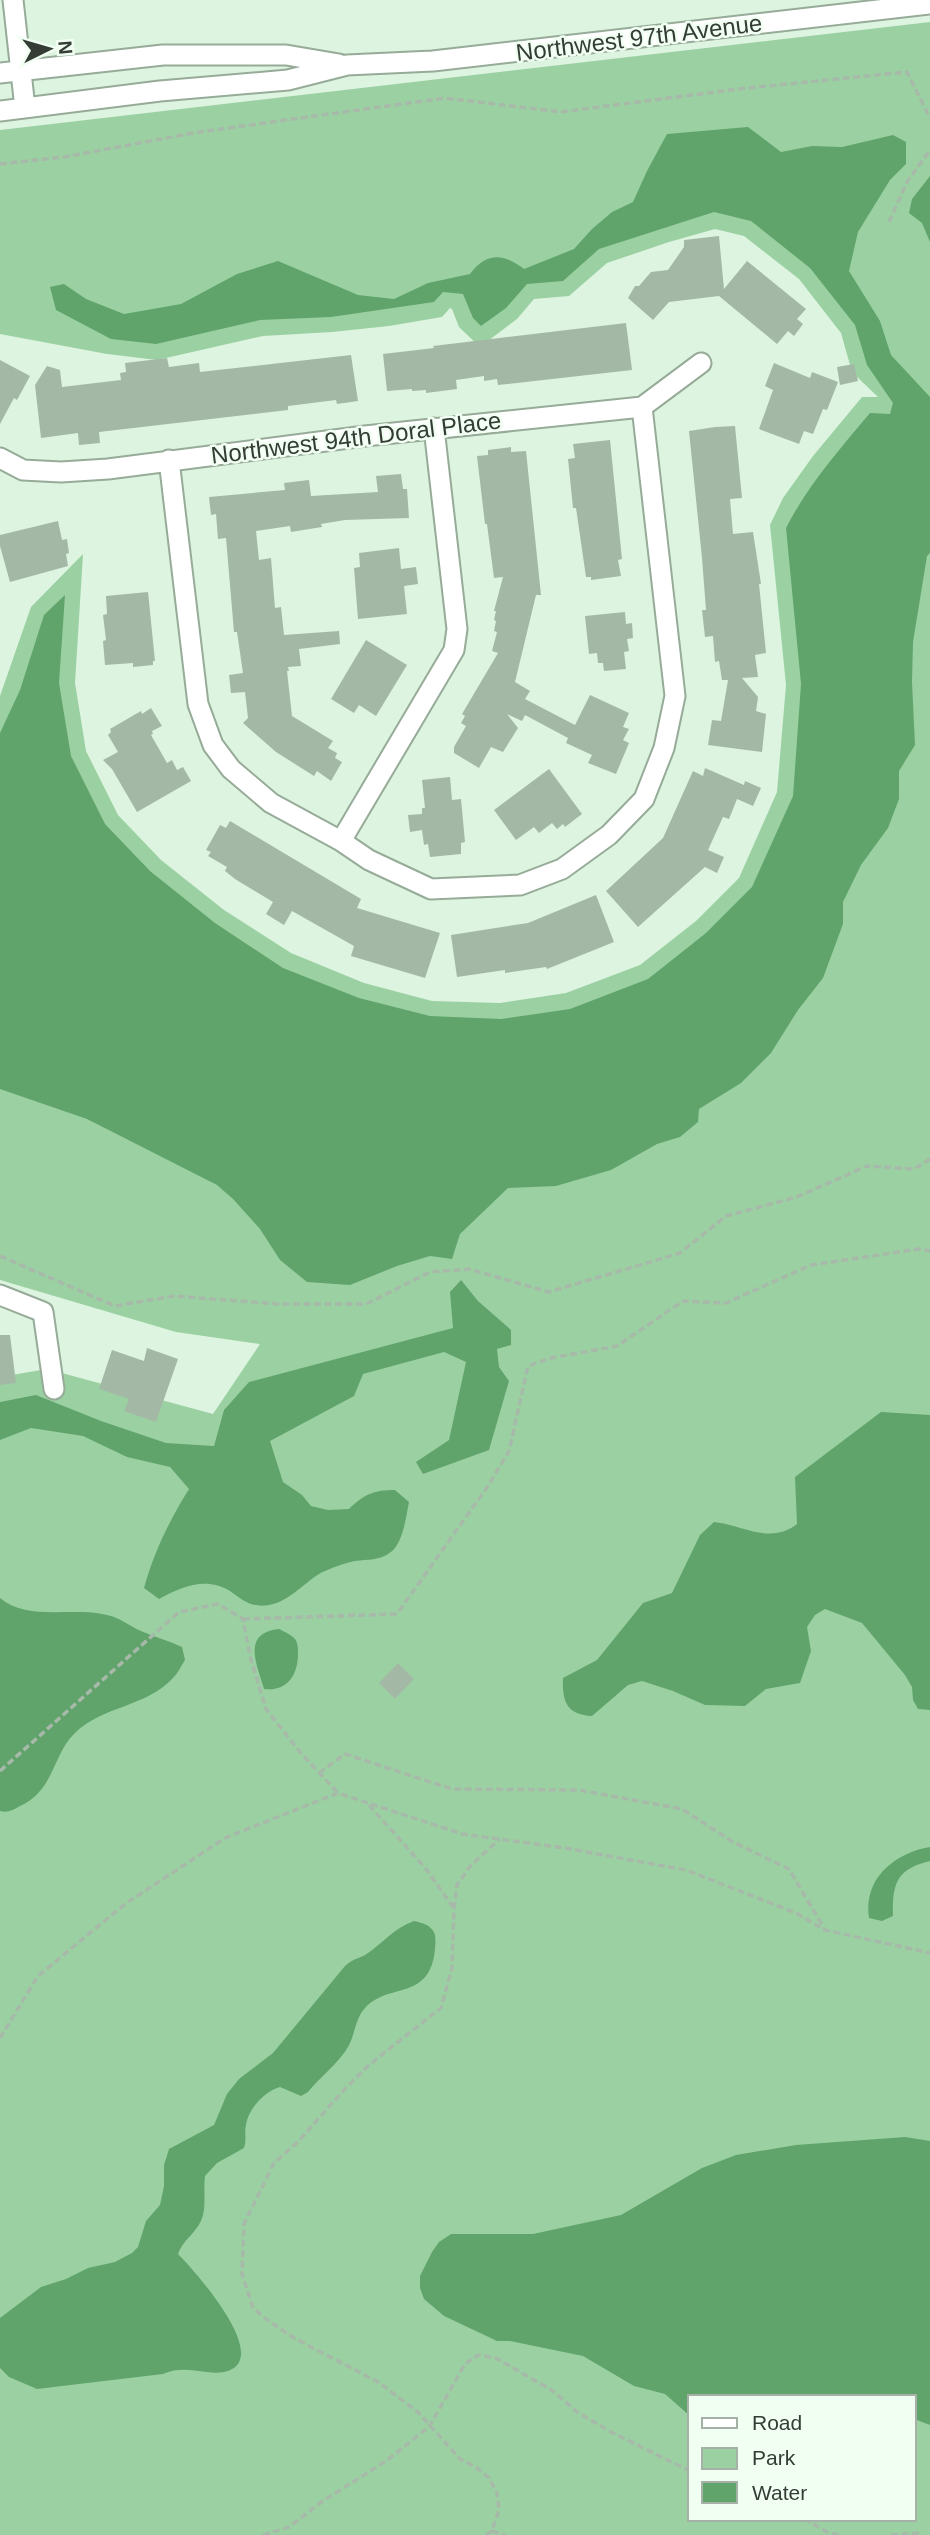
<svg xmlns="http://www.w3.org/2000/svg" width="930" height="2535" font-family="Arial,sans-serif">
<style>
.green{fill:#9bd1a2;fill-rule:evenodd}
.water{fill:#60a46c}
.building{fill:#a3b9a6}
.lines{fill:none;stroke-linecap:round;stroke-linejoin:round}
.minor-casing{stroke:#96ab98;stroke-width:23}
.path{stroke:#a7b9a9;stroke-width:3.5;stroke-dasharray:7 3.5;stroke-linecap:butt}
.minor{stroke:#fff;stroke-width:19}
.labels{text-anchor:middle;stroke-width:5;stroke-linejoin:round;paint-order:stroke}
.street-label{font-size:24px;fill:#343c35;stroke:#f1fff2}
</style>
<rect width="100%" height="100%" fill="#ddf4e0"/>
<!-- green -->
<path class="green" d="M930 22V2535H0V1377L47 1369 213 1414 260 1344 176 1332 0 1280V696L31 607 83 554 75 683 86 751 118 815 161 860 224 910 291 953 364 983 432 1001 500 1003 566 993 640 965 696 921 739 878 777 792 786 685 770 525 783 498 813 456 862 397H878L852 372 841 333 799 279 744 236 715 229 669 242 607 263 569 296 534 299 517 319 480 347 459 327 452 309 450 308 442 317 389 326 332 332 263 336 157 360 107 354 0 334V130ZM690 2397H914V2519H690Z"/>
<!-- water -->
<path class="water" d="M748 127 781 152 812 146 842 147 893 135 906 142V164L890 180 858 232 849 271 880 321 891 355 930 397V553L927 556 913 642 912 682 915 745 899 771V799L888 828 861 865 843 902V924L823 978 798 1010 771 1053 741 1083 699 1109 698 1122 680 1137 657 1144 611 1170 556 1186 508 1188 460 1234 452 1259 430 1256 397 1266 350 1285 307 1282 280 1260 260 1229 233 1199 217 1185 87 1119 0 1089V733L20 690 44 615 65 595 59 683 71 756 105 824 150 871 215 923 283 968 359 998 430 1016 501 1019 570 1009 648 979 706 933 752 887 793 796 801 684 786 528C808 485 839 450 870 413L890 414 893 403 867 365 855 325 810 268 751 221 714 212 599 249 563 281 527 284 506 308 481 326 473 318 463 294 443 292 434 302 331 317 260 320 156 344 111 339 56 310 50 287 64 284 86 299 124 314 181 304 237 274 278 261 358 295 394 299 428 283 470 274C486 252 504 253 524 269L574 249 592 229 612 212 633 202 647 171 667 134Z
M930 176V242L922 223 909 213 912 199Z
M461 1280 478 1301 511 1330V1345L497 1349 499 1367 509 1381 489 1450 423 1474 416 1462 449 1440 466 1362 444 1352 363 1374 354 1396 270 1441 283 1482 302 1495 311 1506 328 1510 349 1509C364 1494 374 1490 395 1490L409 1502C406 1517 403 1543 391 1552 379 1561 368 1559 355 1561 344 1563 328 1569 319 1574 303 1584 288 1602 269 1605 250 1608 243 1600 230 1591 206 1576 181 1587 159 1599L144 1588C154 1552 169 1521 189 1489L170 1467 127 1457 83 1436 31 1428 0 1440V1402L36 1395 101 1421 166 1443 214 1446 224 1410 249 1382 453 1328 450 1292Z
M881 1412 930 1415V1710L918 1709 913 1700 912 1687 905 1675 862 1623 825 1609 815 1615 807 1627 811 1651 800 1683 766 1689 745 1706 705 1705 673 1691 642 1681 628 1685 592 1716C567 1715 562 1702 563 1678L597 1660 643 1603 672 1593 700 1535 714 1522C743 1525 770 1545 797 1524L795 1477Z
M0 1598C29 1622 73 1606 107 1615 121 1618 129 1626 141 1631 155 1637 169 1641 182 1647L185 1660C181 1666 178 1673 173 1678 147 1707 101 1706 74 1734 52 1756 54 1791 20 1806 13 1810 8 1813 0 1811Z
M279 1629C283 1631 290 1634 294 1638 298 1642 298 1648 298 1654 298 1675 287 1692 264 1689 257 1665 241 1633 279 1629Z
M930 1847V1861C897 1869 892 1883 893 1916L882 1921 869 1918C863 1879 894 1853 930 1847Z
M414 1921C423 1923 432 1925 435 1935 436 1942 435 1950 434 1957 425 2000 388 1983 365 2008 355 2019 355 2035 348 2047 338 2064 320 2077 308 2092L301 2096 280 2087C265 2091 248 2109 246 2125 244 2134 247 2139 244 2148L217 2163 205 2176C203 2192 207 2207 201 2221 195 2234 182 2241 178 2254 192 2268 272 2356 228 2371 213 2376 195 2368 179 2370 174 2370 168 2372 163 2374L37 2389 9 2377 0 2368V2318L41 2287 66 2279 88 2268 115 2262 132 2253 138 2247 146 2221 160 2205 164 2186V2165L169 2149 214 2125 227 2094 239 2079 273 2053 345 1966C355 1957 360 1959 368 1953 384 1942 394 1928 414 1921Z
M905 2137 930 2141V2425L914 2419V2397H690V2416L665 2394 634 2386 583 2356 510 2341H497L444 2316 424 2299 420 2288V2276L432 2252 439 2242 451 2234H533L621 2215 702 2168 736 2155 796 2145Z"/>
<!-- building -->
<path class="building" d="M719 236 724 289 747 261 806 309 797 319 803 324 794 336 788 331 777 344 719 296 669 302 653 320 628 298 635 286H639L651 272 668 270 684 247V240Z
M626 323 632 370 498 385 497 379 484 381V376L456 380 457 389 426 393V390L412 391V389L387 391 383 354 434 348 433 346Z
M351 355 358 401 337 404 336 400 288 406V410L99 432 100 443 79 445 78 433 41 438 35 385 47 366 60 370 62 387 121 380 120 373 126 372 125 363 167 358 169 367 199 363 200 372Z
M0 360 30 376 17 400 14 398 0 424Z
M774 363 810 378 812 372 838 382 827 410 823 409 813 434 804 431 799 444 759 429 773 390 765 386Z
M854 364 858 381 840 385 837 367Z
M735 426 742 498 730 499 733 534 753 532 761 584H759L766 653 755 655 758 677 742 678 758 697 756 711 766 714 762 752 708 745 712 720 721 721 728 680H722L719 661 715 662 713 636 705 637 702 610H706L702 558 689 431 715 427Z
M610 440 622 559 618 560 621 576 591 580V577H586L576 508H573L568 459 575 458 573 444Z
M511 447V452L526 451 541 595H536L515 682 530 691 525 699 575 725 590 695 629 713 623 727 629 729 623 740 629 743 616 774 588 763 592 755 566 743 568 738 525 715 522 721 507 714 518 728 503 752 491 747 479 768 454 753V747L466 726 461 723 465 716 462 714 498 653 492 651 497 632 494 631 496 621 494 620 496 611H494L503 577 494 578 487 524H485L477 456 488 455V450Z
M401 474 403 489H407L409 518 345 520 321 524 322 527 291 532 290 526 256 531 259 560 271 558 275 608 281 607 284 635 339 631 340 644 299 649 301 666 288 667 289 671H287L292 716 333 741 328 748 337 753 335 758 342 762 331 781 317 771 314 776 276 752 243 723 248 718 245 692 231 693 229 675 243 673 237 632H234L226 538 218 539 216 514 211 515 209 497 285 490 284 483 309 480 311 496 378 492 376 476Z
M58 521 62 540 67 539 69 553 66 554 68 566 10 582 0 546V535Z
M399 548 401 569 416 567 418 584 404 586 407 614 358 619 354 568 360 567 359 553Z
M148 592 155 661H153V665L133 667V663L105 665 103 641 106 640 103 615 107 614 106 596Z
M625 612 626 624 632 623 633 638 627 639 629 651 624 652 626 669 604 671 603 663H598L597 653 589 654 585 616Z
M366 640 407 665 376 716 359 705 354 713 331 699Z
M151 708 162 726 152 731 153 734 151 735 167 763 172 760 177 770 183 767 191 781 137 812 112 769 103 760 118 752 108 735 111 732 110 729 141 711 142 714Z
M705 768 744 785 745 781 761 788 753 806 737 799 729 819 723 817 708 850 724 857 717 873 705 867 638 927 606 891 663 838 693 771 703 776Z
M549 769 582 814 565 827 563 824 557 829 552 823 539 833 534 827 516 840 494 810Z
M450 777 452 800 461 799 465 842 461 843V854L430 857 428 844 424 845 422 830 410 832 408 815 422 814V808H425L422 780Z
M230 821 361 899 357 908 440 933 425 978 351 956 354 946 292 911 284 925 266 914 273 902 235 879 225 871 227 867 208 856 211 852 206 850 220 825 226 828Z
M596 895 614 942 547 969 546 967 505 973V970L457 977 451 935 528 923Z
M0 1335H10L16 1383 0 1385Z
M147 1348 178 1359 156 1422 124 1411 129 1399 99 1389 112 1350 144 1361Z
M398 1663 414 1679 395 1699 379 1683Z"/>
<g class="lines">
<defs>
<path id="minor" d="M13 0 25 108
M0 73 163 55H286L339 64
M0 111 160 91 288 80 347 65 433 61 930 4
M0 458 23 470 61 472 108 469 365 436 642 407 701 363
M169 460 198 704 213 745 231 769 271 803 341 841 369 860 431 889 520 885 562 869 609 835 644 799 664 748 675 696 642 407
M341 841 454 650 457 629 434 428
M0 1295 43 1312 54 1389"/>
</defs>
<!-- minor casing -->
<use href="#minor" class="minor-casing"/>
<!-- path -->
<path class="path" d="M0 164 64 157 199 132 445 98 561 112 738 89 907 72 930 118
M889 222 907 182 930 150
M0 1256 115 1306 174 1296 279 1304H366L430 1272 469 1269 549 1292 680 1253 726 1216 797 1197 867 1166 914 1169 930 1159
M243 1619 397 1614 488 1486 509 1451 528 1366 551 1358 617 1346 683 1301 726 1303 811 1265 919 1249 930 1251
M0 1771 179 1612 218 1604 243 1619 250 1656 266 1709 300 1752 338 1793
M319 1773 345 1754 452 1789 579 1790 682 1809 733 1842 789 1869 824 1928
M369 1805 426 1869 453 1907
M0 2038 38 1976 125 1904 225 1838 338 1793 462 1834 565 1848 686 1870 796 1913 825 1930 930 1953
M804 2519 829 2533 841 2535
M492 2531 505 2535
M263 2535 289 2527 323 2501 386 2461 429 2427 465 2364 478 2355 496 2358 553 2391 577 2412 611 2432 690 2471
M486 2535 492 2531 499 2510 497 2493 489 2478 477 2468 460 2459 418 2412 378 2382 294 2338 266 2319 253 2308 242 2274 244 2224 274 2163 298 2142 341 2093 369 2065 441 2008 452 1968 454 1909 457 1885 471 1865 500 1839
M891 2535 917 2533 922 2535"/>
<!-- minor -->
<use href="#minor" class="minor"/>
</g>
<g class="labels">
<!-- street labels -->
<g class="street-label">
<text transform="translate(639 38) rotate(-7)" y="8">Northwest 97th Avenue</text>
<text transform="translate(356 438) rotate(-7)" y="8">Northwest 94th Doral Place</text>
</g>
</g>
<!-- legend -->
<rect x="688" y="2395" width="228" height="126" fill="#f1fff2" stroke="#a5b1a6" stroke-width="2"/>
<rect x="702" y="2418" width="35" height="10" fill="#ffffff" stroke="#a5b1a6" stroke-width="2"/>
<text x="752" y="2430" font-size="21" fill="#343c35">Road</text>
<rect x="702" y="2448" width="35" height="21" fill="#9bd1a2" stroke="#a5b1a6" stroke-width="2"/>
<text x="752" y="2465" font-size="21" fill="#343c35">Park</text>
<rect x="702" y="2482" width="35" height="21" fill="#60a46c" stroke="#a5b1a6" stroke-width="2"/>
<text x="752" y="2500" font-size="21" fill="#343c35">Water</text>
<!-- north arrow -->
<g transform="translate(49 49) rotate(85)" stroke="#f1fff2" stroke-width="5" paint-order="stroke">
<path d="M0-5L12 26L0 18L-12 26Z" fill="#343c35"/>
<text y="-10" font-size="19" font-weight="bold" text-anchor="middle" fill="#343c35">N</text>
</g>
</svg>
